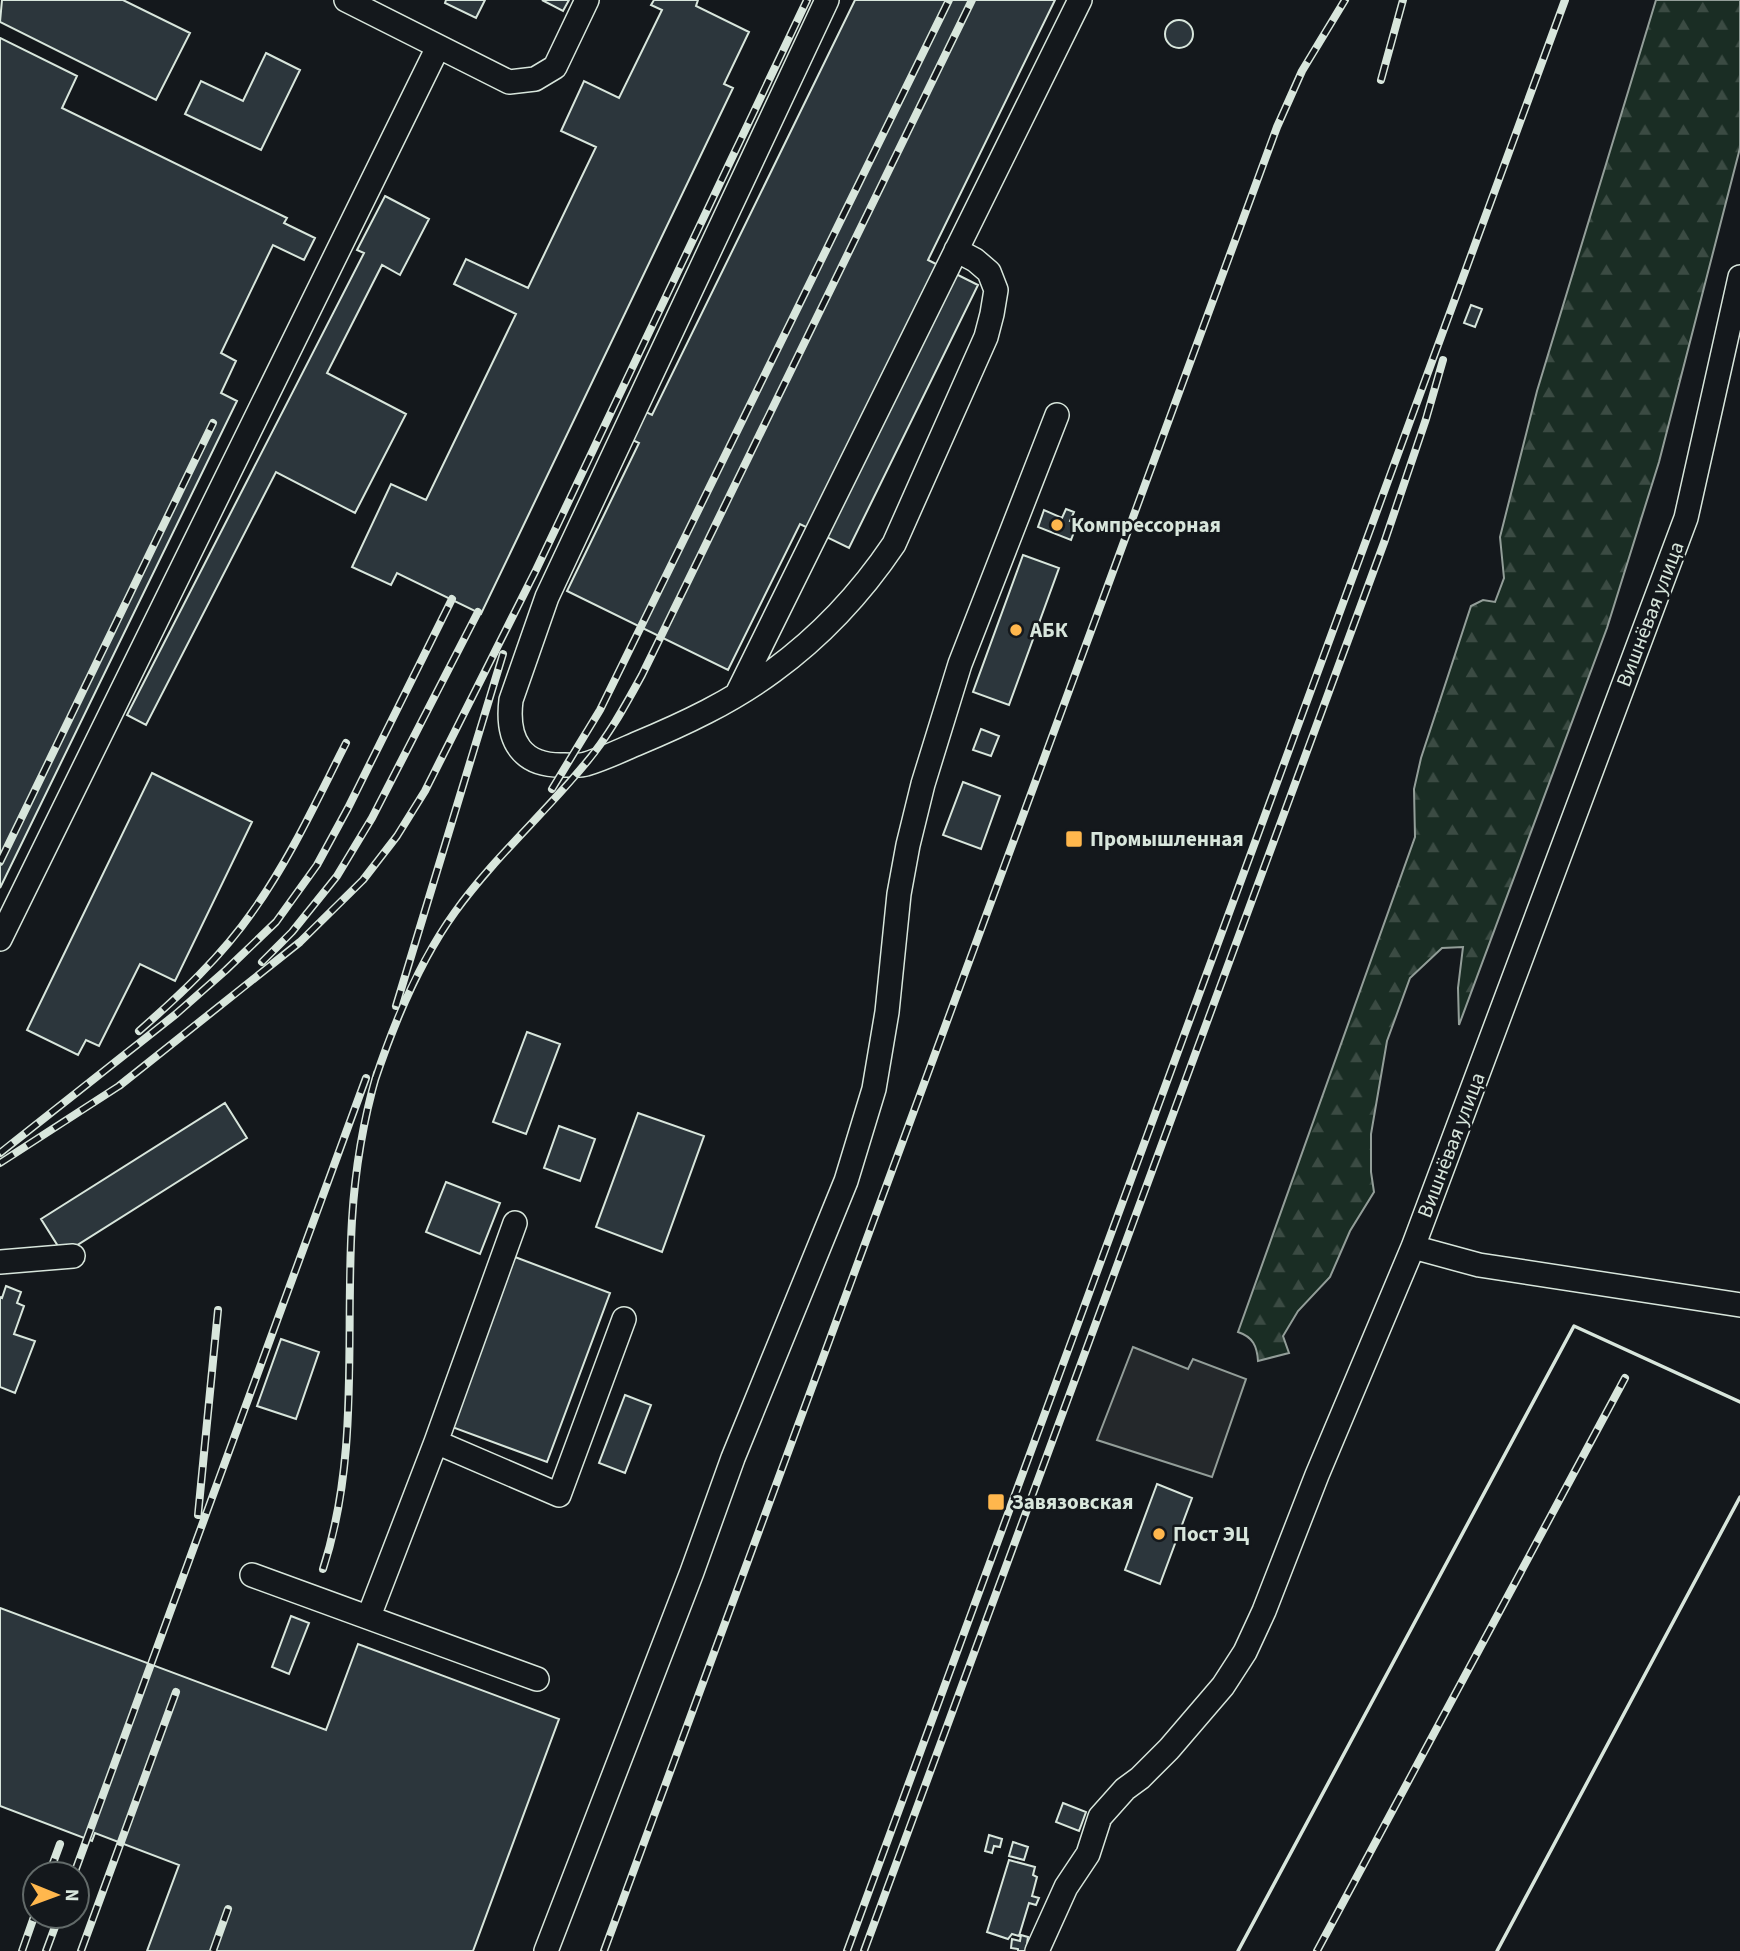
<svg xmlns="http://www.w3.org/2000/svg" width="1740" height="1951" font-family="'Source Sans 3',sans-serif">
<style>
.forest{fill:url(#forest-firs);stroke:#939e99;stroke-width:2}
.parking{fill:#24282b;stroke:#939e99;stroke-width:2}
.building{fill:#2c363c;stroke:#d8e6dc;stroke-width:2}
.lines{fill:none;stroke-linecap:round;stroke-linejoin:round}
.minor-casing{stroke:#d8e6dc;stroke-width:26}
.minor{stroke:#14181c;stroke-width:23}
.rail-casing{stroke:#d8e6dc;stroke-width:8}
.rail{stroke:#14181c;stroke-width:5;stroke-dasharray:16;stroke-linecap:butt}
.wall{stroke:#d8e6dc;stroke-width:3.5}
.poi-dot{fill:#ffb74d;stroke:#14181c;stroke-width:2.5}
.labels{text-anchor:middle;stroke-width:5;stroke-linejoin:round;paint-order:stroke}
.poi-label{font-size:21px;font-weight:bold;fill:#d8e6dc;stroke:#14181c;text-anchor:start}
.street-label{font-size:21px;fill:#d8e6dc;stroke:#14181c}
</style>
<defs>
<pattern id="forest-firs" width="22" height="20" patternUnits="userSpaceOnUse" patternTransform="scale(1.75)"><rect width="22" height="20" fill="#1a2d24"/><path d="M5 1l3.5 6h-7zM16 11l3.5 6h-7z" fill="#3b4b43"/></pattern>
</defs>
<rect width="100%" height="100%" fill="#14181c"/>
<!-- forest -->
<path class="forest" d="M1656 0H1740V148L1659 462 1607 628 1459 1025 1458 988 1463 947 1442 948 1410 978 1387 1041 1371 1134V1172L1374 1192 1350 1231 1330 1277 1298 1311 1283 1336 1289 1353 1258 1361C1257 1346 1253 1337 1238 1332L1415 837 1414 789 1421 758 1471 606 1483 600 1495 602 1504 578 1500 537 1537 391Z"/>
<!-- parking -->
<path class="parking" d="M1133 1347 1188 1369 1193 1359 1246 1379 1212 1477 1097 1440Z"/>
<!-- building -->
<path class="building" d="M2 0H123L190 33 156 100 0 22Z
M446 0H485L476 18 445 3Z
M542 0H569L563 11Z
M654 0H698L696 6 749 32 724 84 733 88 481 614 397 573 391 585 352 567 391 484 426 500 516 314 454 284 466 259 528 288 596 147 561 131 584 81 619 98 662 10 651 5Z
M855 0H1055L928 260 978 285 849 548 800 524 728 670 567 591 639 443 626 437 640 409 652 415Z
M1165 34a14 14 0 1 1 28 0a14 14 0 1 1-28 0Z
M0 38 77 76 62 108 287 218 284 223 315 238 304 260 273 245 221 353 236 361 221 393 237 401 0 888Z
M266 53 300 70 261 150 185 114 201 81 243 101Z
M385 196 429 219 400 275 382 265 327 373 406 414 355 513 276 472 146 725 127 715 364 253 357 250Z
M1471 305 1482 309 1475 327 1464 323Z
M1066 509 1074 512 1070 521 1077 524 1071 540 1038 527 1044 510 1062 518Z
M1023 555 1059 568 1009 705 973 692Z
M981 729 999 736 991 756 973 750Z
M152 773 252 822 175 981 140 964 99 1046 86 1040 78 1055 27 1030Z
M963 782 1000 796 981 849 943 835Z
M527 1032 560 1044 526 1134 493 1122Z
M225 1103 247 1138 63 1254 41 1219Z
M638 1113 704 1136 662 1252 596 1227Z
M559 1126 595 1139 580 1181 544 1168Z
M446 1182 500 1203 480 1254 426 1232Z
M515 1257 610 1293 547 1462 452 1427Z
M6 1286 21 1292 17 1303 24 1306 14 1334 35 1341 15 1393 0 1387V1297L2 1298Z
M281 1339 319 1352 296 1419 257 1406Z
M625 1395 651 1405 625 1473 599 1463Z
M1157 1484 1192 1498 1160 1584 1125 1570Z
M0 1608 326 1730 358 1644 559 1719 473 1951H147L179 1865 95 1833 92 1841 0 1806Z
M291 1616 309 1623 289 1674 272 1667Z
M1063 1803 1086 1812 1079 1831 1056 1822Z
M989 1835 1002 1839 1000 1847 994 1846 992 1853 985 1851Z
M1013 1842 1028 1847 1024 1860 1009 1856Z
M1009 1860 1035 1867 1033 1875 1037 1877 1032 1896 1039 1898 1036 1905 1029 1903 1019 1936 1012 1934 1008 1939 987 1932Z
M1021 1935 1028 1937 1026 1951H1018V1949L1011 1948 1012 1939 1020 1941Z"/>
<g class="lines">
<defs>
<path id="minor" d="M346 0 509 82 535 79 555 67 587 0
M827 0 547 597 511 700C506 741 522 767 565 765 572 765 580 766 586 764 603 759 620 751 636 744 684 724 731 702 773 671 821 636 861 593 894 544L986 337 992 314 996 290 989 272 975 260 956 250
M737 694 1080 0
M0 939 438 47
M1413 1247 1479 1265 1740 1305
M0 1262 73 1256
M436 1442 559 1495 624 1319
M252 1575 537 1679
M369 1616 436 1442 515 1223
M546 1951 692 1572 733 1458 846 1181 874 1089 887 1012 899 894 908 845 923 784 960 664 1057 415
M1037 1951 1066 1887 1088 1854 1100 1817 1125 1789 1140 1778 1169 1749 1223 1686 1245 1652 1264 1611 1317 1475 1413 1247 1686 518 1740 277"/>
</defs>
<!-- minor casing -->
<use href="#minor" class="minor-casing"/>
<!-- minor -->
<use href="#minor" class="minor"/>
<defs>
<path id="rail" d="M1381 80 1403 0
M552 789 600 710 949 0
M0 862 213 423
M262 962 292 932 337 876 372 818 478 612
M396 1006 503 654
M139 1031C180 995 221 957 253 911 290 859 317 800 346 743
M375 1080C394 1023 419 962 455 912 493 859 543 815 585 764 608 737 625 706 642 675L972 0
M0 1153 176 1014 226 970 276 922 317 865 348 808 452 599
M0 1163 119 1086 300 942 363 880 397 836 425 791 536 570 807 0
M198 1515 218 1310
M323 1569C360 1455 345 1337 352 1220 355 1170 363 1121 377 1073
M49 1874 60 1844
M74 1874 366 1078
M22 1951 35 1914
M46 1951 59 1916
M81 1951 176 1692
M213 1951 228 1909
M604 1951 1277 127 1302 71 1345 0
M847 1951 1565 0
M864 1951 1385 540 1426 419 1443 360
M1317 1951 1625 1378"/>
</defs>
<!-- rail casing -->
<use href="#rail" class="rail-casing"/>
<!-- rail -->
<use href="#rail" class="rail"/>
<!-- wall -->
<path class="wall" d="M1238 1951 1574 1326 1740 1402
M1497 1951 1740 1497"/>
</g>
<!-- markers -->
<g class="poi-dot">
<circle cx="1057" cy="525" r="7"/>
<circle cx="1016" cy="630" r="7"/>
<rect x="1065" y="830" width="18" height="18" rx="3.5"/>
<rect x="987" y="1493" width="18" height="18" rx="3.5"/>
<circle cx="1159" cy="1534" r="7"/>
</g>
<g class="labels">
<!-- poi labels -->
<g class="poi-label">
<text x="1071" y="532">Компрессорная</text>
<text x="1030" y="637">АБК</text>
<text x="1090" y="846">Промышленная</text>
<text x="1012" y="1509">Завязовская</text>
<text x="1173" y="1541">Пост ЭЦ</text>
</g>
<!-- street labels -->
<g class="street-label">
<text transform="translate(1650 614) rotate(-69)" y="7">Вишнёвая улица</text>
<text transform="translate(1451 1145) rotate(-69)" y="7">Вишнёвая улица</text>
</g>
</g>
<!-- north arrow -->
<g transform="translate(56 1895) rotate(91)"><circle r="33" fill="#14181c" stroke="#626a69" stroke-width="2"/>
<path d="M0-5L12 26L0 18L-12 26Z" fill="#ffb74d"/>
<text y="-10" font-size="19" font-weight="bold" text-anchor="middle" fill="#d8e6dc">N</text>
</g>
</svg>
